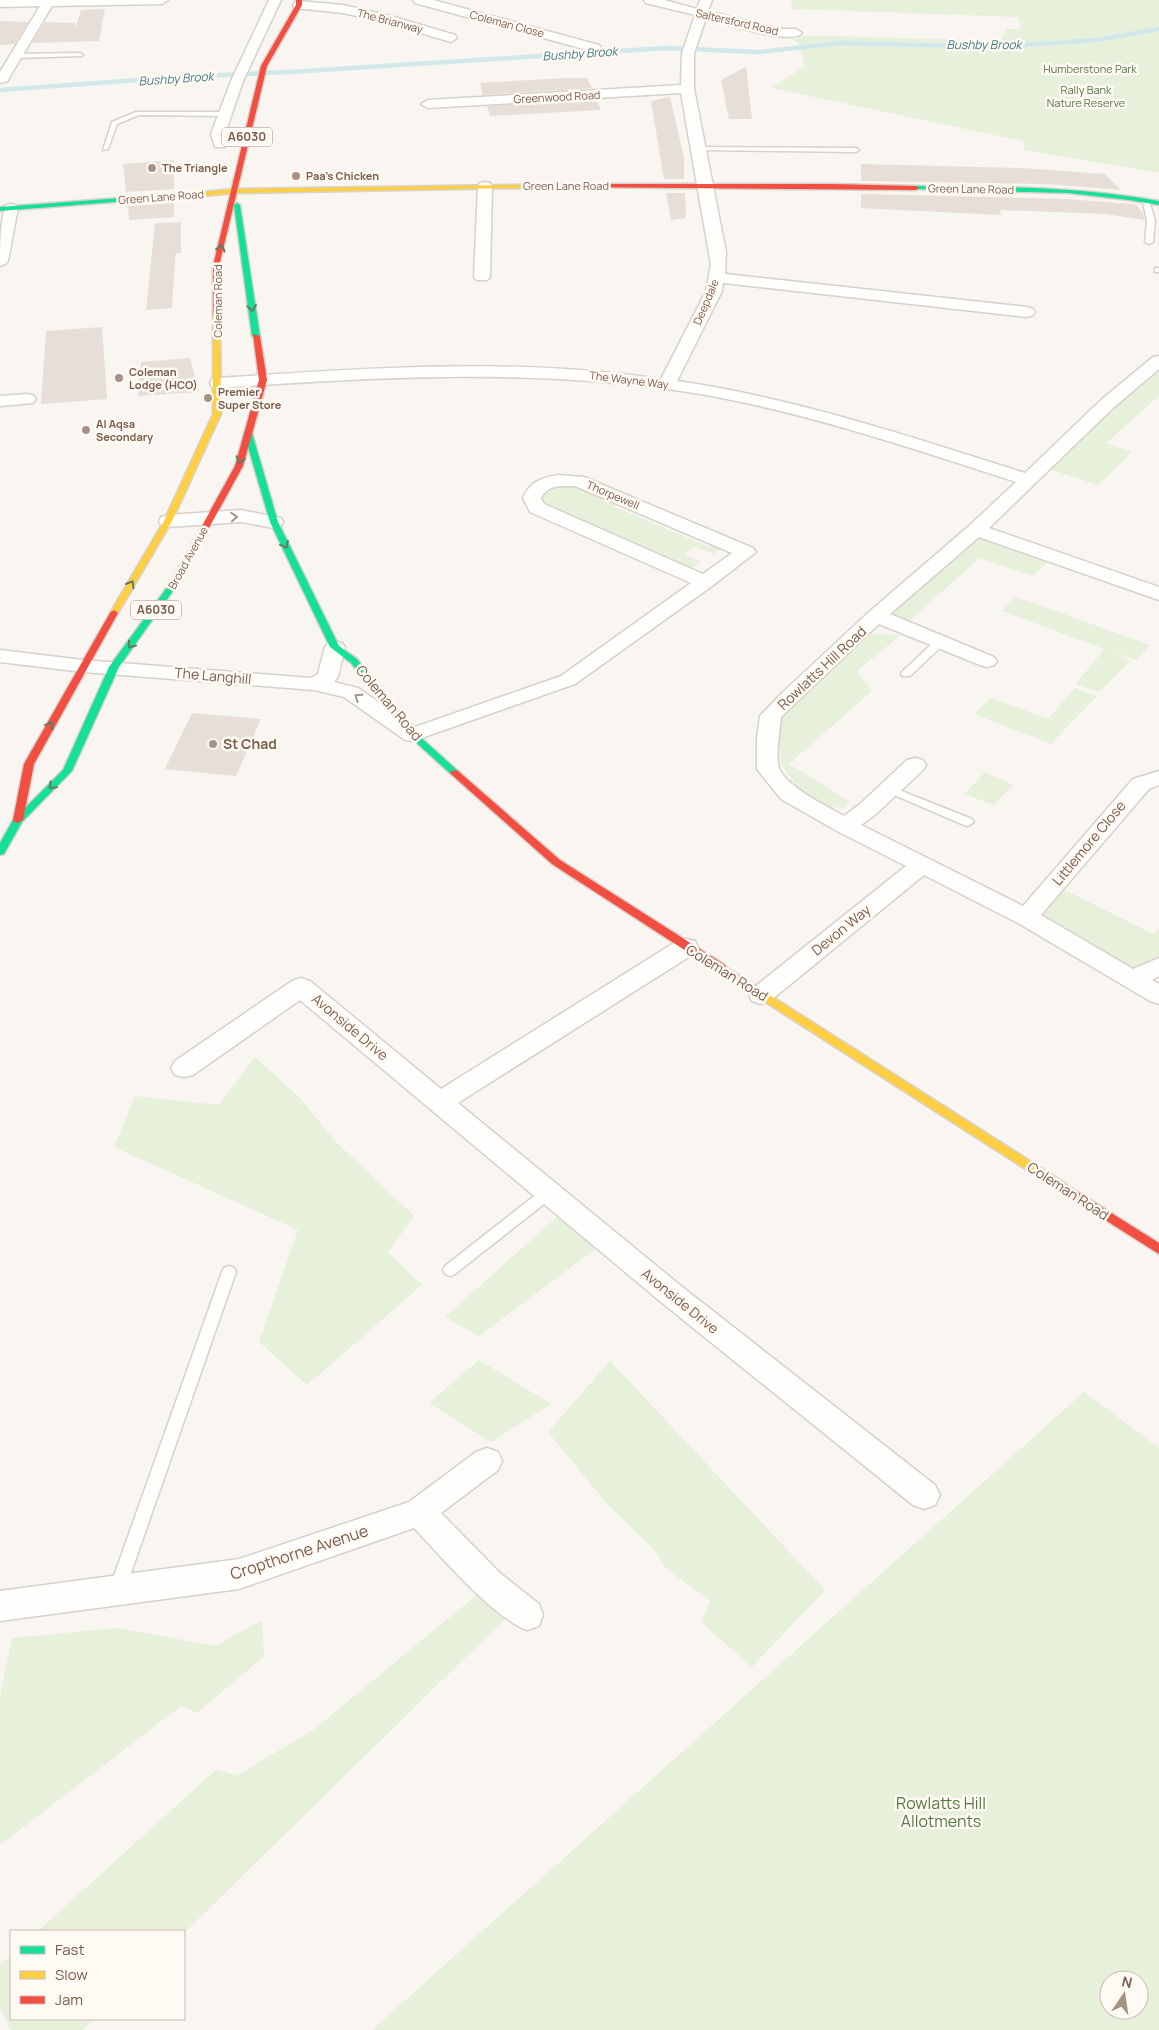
<svg xmlns="http://www.w3.org/2000/svg" width="1159" height="2030" font-family="Manrope,sans-serif">
<style>
.green{fill:#e7f0db;fill-rule:evenodd}
.lines{fill:none;stroke-linecap:round;stroke-linejoin:round}
.stream{stroke:#d0e8ea;stroke-width:4.5}
.building{fill:#e6ded7}
.lane-casing{stroke:#d7d1cb;stroke-width:3}
.street-casing{stroke:#d7d1cb;stroke-width:3}
.fast-casing{stroke:#d9d2cb;stroke-width:3}
.slow-casing{stroke:#d9d2cb;stroke-width:3}
.jam-casing{stroke:#d9d2cb;stroke-width:3}
.lane{fill:#fefefd;fill-rule:evenodd}
.street{fill:#fefefd;fill-rule:evenodd}
.fast{fill:#16e098;fill-rule:evenodd}
.slow{fill:#ffcf43;fill-rule:evenodd}
.jam{fill:#f24e42;fill-rule:evenodd}
.oneway{stroke:#617d60}
.oneway2{stroke:#a8958b}
.poi-dot{fill:#a69286;stroke:#fffaf3;stroke-width:2}
.labels{text-anchor:middle;stroke-width:5;stroke-linejoin:round;paint-order:stroke}
.far-street-label{font-size:11px;fill:#7a5c4d;stroke:#fffaf3}
.far-park-label{font-size:11px;fill:#537a41;stroke:#fffaf3}
.far-poi-label{font-size:11px;font-weight:bold;fill:#7a5c4d;stroke:#fffaf3;text-anchor:start}
.far-water-label{font-size:12px;font-style:italic;fill:#437c86;stroke:#fffaf3}
.shield{fill:#fffaf3;stroke:#a28b7f;stroke-width:1}
.shield-label{font-size:12px;font-weight:bold;fill:#7a5c4d}
.street-label{font-size:14px;fill:#7a5c4d;stroke:#fffaf3}
.poi-label{font-size:14px;font-weight:bold;fill:#7a5c4d;stroke:#fffaf3;text-anchor:start}
.near-street-label{font-size:16px;fill:#7a5c4d;stroke:#fffaf3}
.near-park-label{font-size:16px;fill:#537a41;stroke:#fffaf3}
</style>
<rect width="100%" height="100%" fill="#f9f5f0"/>
<!-- green -->
<path class="green" d="M792 0H1159V173L1024 150 1023 141 772 88 805 66 799 44 790 38 797 39V35L1001 41 1006 29H1020L1019 17 791 9Z
M1159 361V396L1106 443 1132 452 1098 485 1043 467Z
M569 484 618 502 613 506 709 547 715 543 723 547 713 554 695 547 684 554 701 562 691 569 544 505 540 496 547 488Z
M976 530 1049 560 1033 576 980 558 902 627 876 616Z
M1016 597 1150 645 1136 660 1113 652 1130 661 1099 692 1076 684 1104 649 1002 611Z
M872 634 901 635 857 671 872 691 789 764 849 801 845 808 831 807 797 787 781 764 779 738 782 716 800 697Z
M1075 688 1097 696 1051 744 974 714 991 698 1048 719Z
M985 772 1013 785 994 805 964 794Z
M1054 885 1154 934 1159 928V966L1134 979 1028 919Z
M255 1057 300 1098 334 1140 414 1216 388 1252 422 1285 307 1385 259 1342 298 1230 114 1147 135 1096 219 1105Z
M559 1215 606 1241 479 1336 445 1317Z
M479 1360 551 1404 491 1442 429 1403Z
M610 1361 825 1590 752 1667 701 1622 710 1601 666 1568 653 1548 609 1506 548 1432Z
M1084 1392 1159 1448V2030H372ZM1109 1980H1139V2010H1109Z
M490 1584 517 1607 184 1933V1931H38L217 1769 236 1776 312 1731Z
M262 1620 264 1656 197 1713 181 1706 0 1845V1697L12 1638 118 1628 215 1646Z
M11 1955V2019H94L82 2030H11L0 2008V1965Z"/>
<g class="lines">
<!-- stream -->
<path class="stream" d="M0 90 179 77 289 72 667 48 759 52 840 43 996 47 1096 40 1159 29"/>
</g>
<!-- building -->
<path class="building" d="M105 9 99 41 32 43 45 22 75 23V29L81 10Z
M0 21 28 22 15 44 0 45Z
M746 67 752 119H729L721 80Z
M565 78H587L592 88 483 95 480 83Z
M670 97 684 158V179H664L651 101Z
M597 100 601 110 490 116 487 106Z
M174 160V189L126 192 123 164Z
M861 164 1021 168 1105 174 1121 190 1046 184 861 181Z
M666 193H685L686 218 671 220Z
M861 194 1067 199 1131 204 1136 205 1143 213 1145 220 1106 214 1000 210 1001 215 861 208Z
M174 203V217L129 220 128 206Z
M181 222V253H176L175 259 172 308 146 310 155 223Z
M102 327 107 399 41 404 46 331Z
M190 358 199 392 138 396 141 362Z
M192 713 261 719 236 776 165 769Z"/>
<g class="lines">
<defs>
<path id="lane" d="M80 53 83 55 82 56 14 58 11 56 14 54Z
M136 112H225L228 114 225 116 139 115 117 124 108 149 103 150 112 122Z
M696 147 856 148 859 150 856 152 698 150 695 148Z
M1142 198 1149 200 1155 221 1153 242 1149 244 1145 242 1147 221Z
M1155 268H1159V272H1155Z
M940 639 944 640V644L910 676H902L901 674 902 672 936 640Z
M889 786 972 819 974 822 968 826 964 825 885 791 883 789Z
M548 1188 553 1189 555 1193 553 1197 455 1274 450 1276 445 1274 443 1270 445 1266 543 1189Z
M229 1266 234 1268 236 1272 125 1590 123 1595 117 1597 111 1595 109 1590 222 1272 224 1268Z"/>
<path id="street" d="M0 0H168L162 4 52 6 9 78 8 81 0 83V72L40 6 0 7Z
M269 0H281L243 81 225 134 227 144 225 147H215L211 134 231 81Z
M413 0H433L599 45 601 48 599 51H591L415 3Z
M644 0H664L697 9 700 0H712L708 11 777 29H796L802 33C790 46 723 23 706 18L694 53V89L726 252 725 274 1027 307 1033 309 1035 312 1033 315 1027 317 723 283 722 291 677 381C796 398 911 437 1025 473L1101 400 1153 357 1159 356V369L1113 408 989 528 1159 587V600L979 537 890 614 994 657 997 661 994 665 987 667 980 665 879 624 781 717C780 728 775 759 779 768 786 787 827 806 844 816L860 804 907 760 915 758 923 760 926 765 923 770 876 814 861 825 1023 906 1133 779 1159 771V785L1149 789 1041 915 1133 969 1159 958V976L1152 980 1159 984V1004L1150 1001 1018 923 924 875 770 1001 761 1004 752 1001 749 995 752 989 906 866 837 831 781 799 757 769V738L760 716 782 693 869 612 969 526 1016 482C914 449 811 414 706 395 545 367 380 377 218 388L212 387 210 383 212 379 218 378C365 368 515 357 661 379L706 291 711 265 681 93 428 108 421 104 428 100 681 85 682 53 695 15 646 3Z
M299 1 343 5 391 16 455 35 457 38 451 42 384 22 343 13 295 8 293 5 295 2Z
M485 182 490 183 492 186 490 277 487 280H477L474 277 478 186 480 183Z
M11 204 16 205 18 208 8 261 5 264 0 266C0 247 0 221 6 205Z
M27 394 33 395 36 399 33 403 0 406V396Z
M558 475 584 477 753 548 756 552 712 586 575 684 413 741 405 740 344 697 314 690 83 672 0 662V650L83 660 311 678 318 674 325 647 328 643 335 641 342 643 345 647 338 677 334 682 358 688 415 727 561 676 691 583 530 512 523 498C530 482 541 478 558 475ZM565 486H575L732 553 703 574 544 504 541 498C546 488 554 486 565 486Z
M241 510 281 518 283 522 281 526 274 528 241 522 168 527 161 525 159 521 161 517 168 515Z
M686 939 695 941 698 947 695 953 458 1103 681 1286 935 1485 940 1495 935 1505 924 1509 913 1505 661 1302 300 1000 193 1075 184 1077 175 1075 171 1068 175 1061 292 981 301 978 310 981 441 1089 677 941Z
M487 1448 498 1452 502 1461 498 1470 441 1513 501 1574 539 1604 543 1615 539 1626 527 1630C492 1617 441 1556 414 1528L239 1589 0 1621V1591L239 1559 409 1502 476 1452Z"/>
<path id="fast" d="M916 186C998 187 1078 186 1159 201V205L1129 200 1068 193 914 189V187Z
M202 192 204 193V195L0 211V207Z
M237 203 240 205 260 336 256 338 252 336 234 205Z
M245 431 252 433 278 522 339 646 357 659 416 733 458 771 460 773 458 775H452L410 737 351 663 330 647 270 522 244 433Z
M174 581 178 584 119 667 72 771 22 822 4 854 0 855V843L13 820 63 770 109 667 171 582Z"/>
<path id="slow" d="M570 184 572 185V187L235 193 202 196 199 194 202 192 235 189Z
M213 311 220 313 221 414 172 521 118 613 114 616 111 615 110 613 164 521 213 414Z
M721 964 1066 1184 1068 1187 1066 1190H1058L717 971 716 968 717 965Z"/>
<path id="jam" d="M296 0H302V5L267 66 219 266 220 313 213 315V266L261 66 296 5Z
M570 184H832L916 186 919 188 916 190 568 187V185Z
M253 334 260 336 267 380 243 466 178 584 174 587 171 586 170 584 235 466 259 380Z
M114 610 118 613 34 764 23 820 18 823 14 822 13 820 24 764 110 613Z
M455 770 458 771 560 860 725 965 726 968 725 971H717L552 864 452 775 450 773 452 771Z
M1062 1182 1159 1243V1254L1058 1190 1056 1187 1058 1184Z"/>
</defs>
<!-- lane casing -->
<use href="#lane" class="lane-casing"/>
<!-- street casing -->
<use href="#street" class="street-casing"/>
<!-- fast casing -->
<use href="#fast" class="fast-casing"/>
<!-- slow casing -->
<use href="#slow" class="slow-casing"/>
<!-- jam casing -->
<use href="#jam" class="jam-casing"/>
<!-- lane -->
<use href="#lane" class="lane"/>
<!-- street -->
<use href="#street" class="street"/>
<!-- fast -->
<use href="#fast" class="fast"/>
<!-- slow -->
<use href="#slow" class="slow"/>
<!-- jam -->
<use href="#jam" class="jam"/>
</g>
<!-- one-way arrows -->
<defs><path id="oneway-chevron" d="M-2-3.5L2.5 0L-2 3.5" fill="none" stroke-width="1.6" stroke-linecap="round" stroke-linejoin="round" transform="scale(1.25)"/></defs>
<g class="oneway">
<use href="#oneway-chevron" transform="translate(221 248) rotate(-76)"/>
<use href="#oneway-chevron" transform="translate(252 308) rotate(81)"/>
<use href="#oneway-chevron" transform="translate(240 460) rotate(108)"/>
<use href="#oneway-chevron" transform="translate(285 545) rotate(64)"/>
<use href="#oneway-chevron" transform="translate(131 584) rotate(-60)"/>
<use href="#oneway-chevron" transform="translate(131 645) rotate(126)"/>
<use href="#oneway-chevron" transform="translate(50 725) rotate(-61)"/>
<use href="#oneway-chevron" transform="translate(52 786) rotate(135)"/>
</g>
<g class="oneway2">
<use href="#oneway-chevron" transform="translate(234 517) rotate(-4)"/>
<use href="#oneway-chevron" transform="translate(358 697) rotate(-146)"/>
</g>
<!-- markers -->
<g class="poi-dot">
<circle cx="152" cy="168" r="5"/>
<circle cx="296" cy="176" r="5"/>
<circle cx="119" cy="378" r="5"/>
<circle cx="208" cy="398" r="5"/>
<circle cx="86" cy="430" r="5"/>
<circle cx="213" cy="744" r="5"/>
</g>
<g class="labels">
<!-- far-street labels -->
<g class="far-street-label">
<text transform="translate(390 21) rotate(15)" y="4">The Brianway</text>
<text transform="translate(737 22) rotate(13)" y="4">Saltersford Road</text>
<text transform="translate(507 24) rotate(15)" y="4">Coleman Close</text>
<text transform="translate(557 97) rotate(-3)" y="4">Greenwood Road</text>
<text x="566" y="190">Green Lane Road</text>
<text transform="translate(971 189) rotate(1)" y="4">Green Lane Road</text>
<text transform="translate(161 197) rotate(-4)" y="4">Green Lane Road</text>
<text transform="translate(218 301) rotate(-90)" y="4">Coleman Road</text>
<text transform="translate(706 302) rotate(-67)" y="4">Deepdale</text>
<text transform="translate(629 380) rotate(7)" y="4">The Wayne Way</text>
<text transform="translate(613 495) rotate(23)" y="4">Thorpewell</text>
<text transform="translate(188 558) rotate(-61)" y="4">Broad Avenue</text>
</g>
<!-- far-park labels -->
<g class="far-park-label">
<text x="1090" y="73">Humberstone Park</text>
<text x="1086" y="94">Rally Bank<tspan x="1086" dy="13">Nature Reserve</tspan></text>
</g>
<!-- far-poi labels -->
<g class="far-poi-label">
<text x="162" y="172">The Triangle</text>
<text x="306" y="180">Paa's Chicken</text>
<text x="129" y="376">Coleman<tspan x="129" dy="13">Lodge (HCO)</tspan></text>
<text x="218" y="396">Premier<tspan x="218" dy="13">Super Store</tspan></text>
<text x="96" y="428">Al Aqsa<tspan x="96" dy="13">Secondary</tspan></text>
</g>
<!-- far-water labels -->
<g class="far-water-label">
<text x="984" y="49">Bushby Brook</text>
<text transform="translate(580 54) rotate(-4)" y="4">Bushby Brook</text>
<text transform="translate(176 79) rotate(-4)" y="4">Bushby Brook</text>
</g>
<!-- shield labels -->
<g class="shield">
<rect x="222" y="127.5" width="50" height="19" rx="4"/>
<rect x="131" y="600.5" width="50" height="19" rx="4"/>
</g>
<g class="shield-label">
<text x="247" y="141">A6030</text>
<text x="156" y="614">A6030</text>
</g>
<!-- street labels -->
<g class="street-label">
<text transform="translate(822 668) rotate(-43)" y="5">Rowlatts Hill Road</text>
<text transform="translate(213 676) rotate(5)" y="5">The Langhill</text>
<text transform="translate(389 703) rotate(50)" y="5">Coleman Road</text>
<text transform="translate(1089 843) rotate(-50)" y="5">Littlemore Close</text>
<text transform="translate(841 930) rotate(-39)" y="5">Devon Way</text>
<text transform="translate(727 973) rotate(32)" y="5">Coleman Road</text>
<text transform="translate(350 1027) rotate(40)" y="5">Avonside Drive</text>
<text transform="translate(1068 1191) rotate(33)" y="5">Coleman Road</text>
<text transform="translate(680 1301) rotate(39)" y="5">Avonside Drive</text>
</g>
<!-- poi labels -->
<g class="poi-label">
<text x="223" y="749">St Chad</text>
</g>
<!-- near-street labels -->
<g class="near-street-label">
<text transform="translate(299 1552) rotate(-18)" y="6">Cropthorne Avenue</text>
</g>
<!-- near-park labels -->
<g class="near-park-label">
<text x="941" y="1809">Rowlatts Hill<tspan x="941" dy="18">Allotments</tspan></text>
</g>
</g>
<!-- legend -->
<rect x="10" y="1930" width="175" height="90" fill="#fffaf3" stroke="#cabbb1"/>
<rect x="20" y="1946" width="25" height="8" fill="#16e098" stroke="#cabbb1"/>
<text x="55" y="1955" font-size="15" fill="#7a5c4d">Fast</text>
<rect x="20" y="1971" width="25" height="8" fill="#ffcf43" stroke="#cabbb1"/>
<text x="55" y="1980" font-size="15" fill="#7a5c4d">Slow</text>
<rect x="20" y="1996" width="25" height="8" fill="#f24e42" stroke="#cabbb1"/>
<text x="55" y="2005" font-size="15" fill="#7a5c4d">Jam</text>
<!-- north arrow -->
<g transform="translate(1124 1995) rotate(13)"><circle r="24" fill="#fffaf3" stroke="#cabbb1"/>
<path d="M0-4L9 19L0 12L-9 19Z" fill="#a69286"/>
<text y="-8" font-size="14" font-weight="bold" text-anchor="middle" fill="#7a5c4d">N</text>
</g>
</svg>
